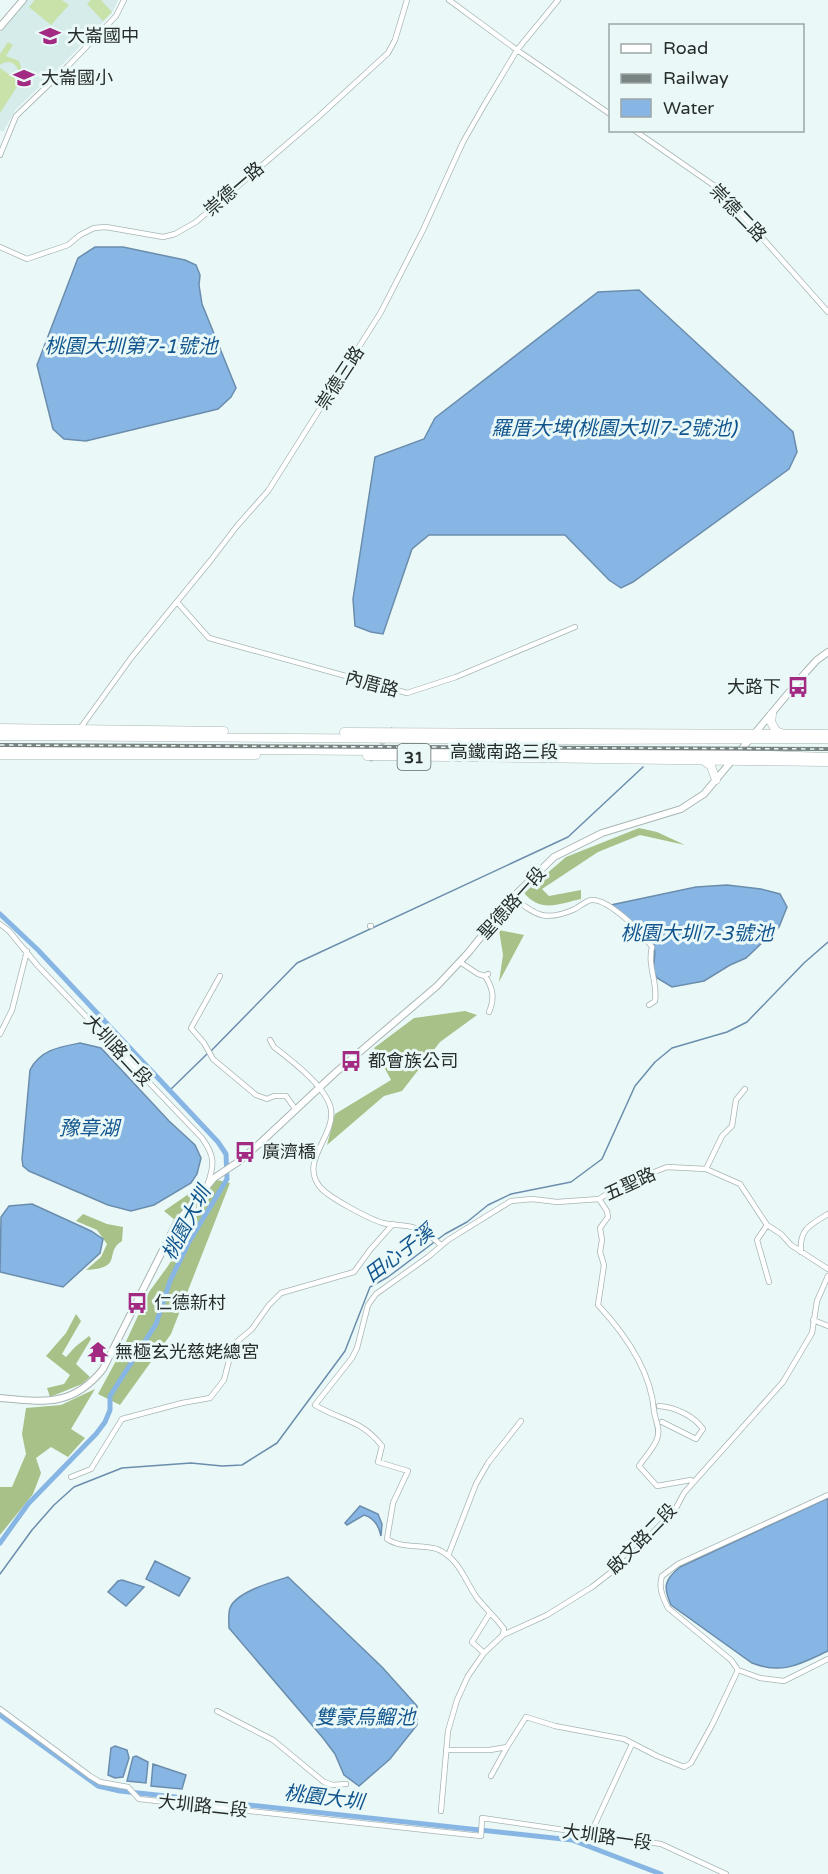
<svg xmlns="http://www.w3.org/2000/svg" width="828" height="1874" font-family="'Varela Round','Noto Sans TC',sans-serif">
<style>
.built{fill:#d5ecea}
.green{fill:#c8e2aa}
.forest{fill:#a7c188}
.water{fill:#88b6e4;stroke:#6b8dad;stroke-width:1.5}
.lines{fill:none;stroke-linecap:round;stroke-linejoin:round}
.stream{stroke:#6b8dad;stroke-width:1.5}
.canal{stroke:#88b6e4;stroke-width:5}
.minor-tunnel{stroke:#c3d0ce;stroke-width:4.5;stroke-dasharray:4.5 2;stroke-linecap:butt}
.minor-casing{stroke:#a8b5b4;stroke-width:6}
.tertiary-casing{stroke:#a8b5b4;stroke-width:8}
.primary-casing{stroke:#a8b5b4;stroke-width:9}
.minor{stroke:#fff;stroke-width:4.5}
.tertiary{stroke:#fff;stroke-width:6}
.primary{stroke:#fff;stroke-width:8}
.rail-casing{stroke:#798381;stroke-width:4}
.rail{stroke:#eaf9f7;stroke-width:1.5;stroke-dasharray:4.5;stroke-linecap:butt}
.labels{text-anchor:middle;stroke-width:6;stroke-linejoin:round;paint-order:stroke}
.shield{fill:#eaf9f7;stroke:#626a69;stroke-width:1.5}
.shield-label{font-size:16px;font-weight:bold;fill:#272d2c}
.poi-label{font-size:18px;fill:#272d2c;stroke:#eaf9f7;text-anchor:start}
.street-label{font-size:18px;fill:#272d2c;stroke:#eaf9f7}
.water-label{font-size:20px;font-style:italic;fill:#12558e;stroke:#eaf9f7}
</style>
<rect width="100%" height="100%" fill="#eaf9f7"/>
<!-- built -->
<path class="built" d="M27 0H118L112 13 55 72 16 109 3 132 0 130V33Z"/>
<!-- green -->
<path class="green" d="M35 0H62L69 5 51 25 29 7Z
M91 0H101L112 12 103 21 87 4Z
M8 42 13 45 6 56 19 61 24 76 0 113V68L16 79 19 74C18 64 9 58 0 65V54Z"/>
<!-- forest -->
<path class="forest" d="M639 828 657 832 685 845 640 835 598 852 542 889 549 896 581 890V899C558 904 541 913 524 893L566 857Z
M499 930 524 935 499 982 503 955Z
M465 1011 477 1015 440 1042 402 1091 384 1096 327 1145 335 1114 391 1080 374 1048 414 1018Z
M217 1180 230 1183 171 1334 120 1405 98 1394 123 1348 149 1292 168 1266 191 1230 197 1204Z
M203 1184 175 1220 164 1211Z
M83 1214 107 1224 123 1227 122 1241C103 1253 125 1268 86 1270L101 1257 107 1244 97 1230 76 1221Z
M76 1314 81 1321 62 1354 66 1357 75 1347 89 1336 91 1339 76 1364 90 1377 82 1384 50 1397 47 1388 64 1384 70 1375 46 1356 66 1333Z
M95 1389 71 1429 85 1438 68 1457 51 1447 36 1458 41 1473 33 1494 0 1535V1487H12L26 1454 22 1434 26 1408 61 1405Z"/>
<!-- water -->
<path class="water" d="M95 247H123L185 260 196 265 200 275 199 285 202 304 236 388 231 397 218 409 86 441 64 439 53 429 37 365 78 258Z
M639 290 793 432 797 452 789 469 633 582 621 588 609 580 565 535H429L412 549 383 634 371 632 355 626 353 599 375 457 424 439 435 418 598 292Z
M727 885 761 889 780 894 787 907 779 927 746 958 730 965 704 981 672 987 657 978 653 970 655 953 653 941 611 905 696 887Z
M80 1043 101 1048 169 1121 195 1145 201 1158 197 1174 191 1183 154 1205 131 1211 108 1205 29 1171 23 1166 22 1159 30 1070C40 1050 59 1047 80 1043Z
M32 1204 91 1231 103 1239 100 1253 63 1287 0 1272 1 1217 9 1206Z
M828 1498V1651C800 1664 783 1675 752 1663L671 1605C663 1587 664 1580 680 1567Z
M360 1506 378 1514 382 1524 381 1536C379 1526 375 1518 364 1515L347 1525 345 1523Z
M155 1561 190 1578 179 1596 146 1579Z
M288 1577 382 1667 417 1706V1725L390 1759 359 1786 344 1775 335 1754 323 1738 229 1628C229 1622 228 1614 230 1608 236 1592 272 1582 288 1577Z
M122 1580 144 1587 126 1606 108 1592 118 1581Z
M115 1746 127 1750 129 1758 123 1777 115 1778 108 1775 111 1748Z
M136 1756 148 1762 146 1783 127 1781 133 1757Z
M153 1764 186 1775 182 1789 151 1786Z"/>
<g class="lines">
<!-- stream -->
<path class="stream" d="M211 1051 297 963 568 837 643 767
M169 1091 207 1054
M0 1574 32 1530 54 1505 74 1487 122 1468 191 1463 222 1466 242 1465 277 1443 345 1351 370 1287 388 1277 445 1234 467 1222 488 1205 511 1194 571 1182 602 1159 635 1086 655 1062 672 1048 727 1032 747 1022 804 963 828 942"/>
<!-- canal -->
<path class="canal" d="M0 914 38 950 218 1142 226 1154 227 1179 189 1242 170 1281 156 1324 110 1396V1410L105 1422 96 1434 28 1504 0 1543
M0 1715 98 1786 120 1791 572 1840 661 1874"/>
<!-- minor-tunnel -->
<path class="minor-tunnel" d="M370 761 393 728"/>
<defs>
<path id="minor" d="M449 0 517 50 610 114
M634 130 719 189 828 312
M0 155 16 116 68 66 116 16 124 0
M0 247 27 259 68 245 80 235 94 228 106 227 163 237 175 234 196 222 316 119 388 53 395 40 407 0
M177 602 209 638 407 693 456 677 575 627
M79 730 131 658 211 560 237 526 268 491 381 312 423 230 463 142 483 107 517 50 558 0
M513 897C536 916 546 922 575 909 580 906 586 901 591 900 608 898 643 933 652 947 647 966 658 982 655 1001L649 1005
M0 924 9 931 38 966 202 1138C214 1155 215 1163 208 1183
M370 926H371
M460 962 478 974 485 976 488 974
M220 976 191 1028 204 1043 213 1059 256 1095 267 1099 274 1096H286L296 1110
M485 976C493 988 495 998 489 1012
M0 1034 12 1010 27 951
M270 1040 274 1047C291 1060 328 1088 331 1110 335 1137 299 1161 320 1187 328 1197 369 1219 383 1223 393 1226 404 1224 415 1228 425 1231 433 1238 441 1245
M706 1169 722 1136 732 1126 736 1100 745 1089
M599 1199 607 1211 608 1217 600 1228 602 1240 600 1252 604 1265 598 1305C625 1334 651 1371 654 1411 655 1420 661 1429 657 1439 654 1448 644 1458 639 1466L657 1486 691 1480 694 1482
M767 1225 757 1240 769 1282
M801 1252C799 1229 810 1225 828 1214
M813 1320 828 1326
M659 1406C675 1407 694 1416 703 1429L696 1439 662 1422
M71 1477 91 1469 122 1419 182 1403 210 1398 224 1380 233 1345 252 1329 269 1305 281 1293 354 1272 370 1250 393 1224
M448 1556 476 1484 488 1463 521 1421
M503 1635 504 1629C496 1618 486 1609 477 1598 465 1581 459 1558 437 1549 421 1544 402 1549 387 1539L393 1503 408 1471 378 1462 382 1446C361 1419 341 1421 315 1405L352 1358 357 1348 368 1305 376 1294 428 1257 448 1240 511 1201 532 1199 557 1202 599 1199 621 1185 667 1167 706 1169 740 1184 767 1225 781 1234 791 1245 828 1269
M484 1653 472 1642 490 1613
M738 1670 760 1678 784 1681 828 1659
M0 1709 90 1776 100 1782 128 1787 139 1799 481 1836 482 1818 661 1844 726 1874
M217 1711 273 1740 324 1782 333 1785 346 1784
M446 1750H490L507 1747 526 1717 555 1726 624 1739 657 1756 684 1767 691 1763 712 1725 738 1670 731 1660 668 1608C663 1598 658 1587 662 1576L678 1564 828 1495
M491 1776 507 1747
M441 1811 448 1731 457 1700 468 1676 484 1653 503 1635 547 1615 592 1587 627 1560 676 1508 684 1493 783 1382 812 1333 817 1301 828 1276
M590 1835 632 1744"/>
<path id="tertiary" d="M0 27 23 0
M0 1398C44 1402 73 1407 103 1369L177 1222 214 1178 238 1162 258 1145 335 1073 437 986 468 953 513 897 554 857 602 833 681 809 704 794 806 672 817 660 828 652"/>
<path id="primary" d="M772 714 771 722 776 731 781 733
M0 728 224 731
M344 732 828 734
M0 736 572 740 828 739
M0 748 739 754 828 757
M0 755H256
M367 756 828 762
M704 761 711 766 716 780"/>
</defs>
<!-- minor casing -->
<use href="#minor" class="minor-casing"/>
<!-- tertiary casing -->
<use href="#tertiary" class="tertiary-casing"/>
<!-- primary casing -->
<use href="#primary" class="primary-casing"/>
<!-- minor -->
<use href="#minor" class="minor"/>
<!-- tertiary -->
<use href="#tertiary" class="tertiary"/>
<!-- primary -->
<use href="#primary" class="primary"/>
<defs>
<path id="rail" d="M0 745 828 749"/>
</defs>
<!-- rail casing -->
<use href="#rail" class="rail-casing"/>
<!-- rail -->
<use href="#rail" class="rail"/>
</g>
<!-- icons -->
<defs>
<symbol id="school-bare" viewBox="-9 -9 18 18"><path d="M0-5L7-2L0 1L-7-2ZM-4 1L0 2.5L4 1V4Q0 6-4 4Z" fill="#a22a82" stroke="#eaf9f7" stroke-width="2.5" paint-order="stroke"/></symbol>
<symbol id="bus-bare" viewBox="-9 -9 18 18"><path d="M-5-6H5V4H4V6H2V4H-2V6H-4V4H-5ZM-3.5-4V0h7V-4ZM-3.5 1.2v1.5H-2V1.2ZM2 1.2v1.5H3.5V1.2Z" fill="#a22a82" stroke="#eaf9f7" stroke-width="2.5" paint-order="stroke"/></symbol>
<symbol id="temple-bare" viewBox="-9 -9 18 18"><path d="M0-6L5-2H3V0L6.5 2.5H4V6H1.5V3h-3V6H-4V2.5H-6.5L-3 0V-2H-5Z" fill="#a22a82" stroke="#eaf9f7" stroke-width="2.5" paint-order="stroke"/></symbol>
</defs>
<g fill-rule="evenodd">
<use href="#school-bare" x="35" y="21" width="30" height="30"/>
<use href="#school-bare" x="9" y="63" width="30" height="30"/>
<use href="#bus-bare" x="783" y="672" width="30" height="30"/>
<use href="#bus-bare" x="336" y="1046" width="30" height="30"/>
<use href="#bus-bare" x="230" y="1137" width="30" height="30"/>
<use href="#bus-bare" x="122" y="1288" width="30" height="30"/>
<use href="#temple-bare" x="83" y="1337" width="30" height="30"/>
</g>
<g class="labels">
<!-- shield labels -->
<rect class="shield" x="397.5" y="744" width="33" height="26" rx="4.5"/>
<g class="shield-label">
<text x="414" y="763">31</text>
</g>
<!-- poi labels -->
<g class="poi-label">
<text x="67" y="42">大崙國中</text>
<text x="41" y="84">大崙國小</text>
<text x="781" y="693" text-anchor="end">大路下</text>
<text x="368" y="1067">都會族公司</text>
<text x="262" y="1158">廣濟橋</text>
<text x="154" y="1309">仁德新村</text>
<text x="115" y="1358">無極玄光慈姥總宮</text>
</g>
<!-- street labels -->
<g class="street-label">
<text transform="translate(234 189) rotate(-41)" y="6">崇德一路</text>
<text transform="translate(738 213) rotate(46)" y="6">崇德二路</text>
<text transform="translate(340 378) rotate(-57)" y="6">崇德三路</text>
<text transform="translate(372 684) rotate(15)" y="6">內厝路</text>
<text x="504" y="758">高鐵南路三段</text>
<text transform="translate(512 903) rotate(-48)" y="6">聖德路一段</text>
<text transform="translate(118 1050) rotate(47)" y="6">大圳路二段</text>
<text transform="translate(630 1184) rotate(-25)" y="6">五聖路</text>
<text transform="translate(642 1539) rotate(-46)" y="6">啟文路二段</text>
<text transform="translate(203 1806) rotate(6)" y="6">大圳路二段</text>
<text transform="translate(607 1837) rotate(8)" y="6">大圳路一段</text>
</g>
<!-- water labels -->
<g class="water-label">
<text x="131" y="353">桃園大圳第7-1號池</text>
<text x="614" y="435">羅厝大埤(桃園大圳7-2號池)</text>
<text x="697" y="940">桃園大圳7-3號池</text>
<text x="89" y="1135">豫章湖</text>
<text transform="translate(186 1223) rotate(-62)" y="7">桃園大圳</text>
<text transform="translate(399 1253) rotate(-37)" y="7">田心子溪</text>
<text x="365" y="1724">雙豪烏鰡池</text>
<text transform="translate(324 1797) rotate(7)" y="7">桃園大圳</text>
</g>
</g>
<!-- legend -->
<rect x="609" y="24" width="195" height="108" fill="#eaf9f7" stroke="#9ca7a6" stroke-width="1.5"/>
<rect x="621" y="44" width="30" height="9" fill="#ffffff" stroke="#9ca7a6" stroke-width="1.5"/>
<text x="663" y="54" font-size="18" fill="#272d2c">Road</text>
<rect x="621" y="74" width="30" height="9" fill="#798381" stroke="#9ca7a6" stroke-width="1.5"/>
<text x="663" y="84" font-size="18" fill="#272d2c">Railway</text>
<rect x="621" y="99" width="30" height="18" fill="#88b6e4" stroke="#9ca7a6" stroke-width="1.5"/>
<text x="663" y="114" font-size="18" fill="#272d2c">Water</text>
</svg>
